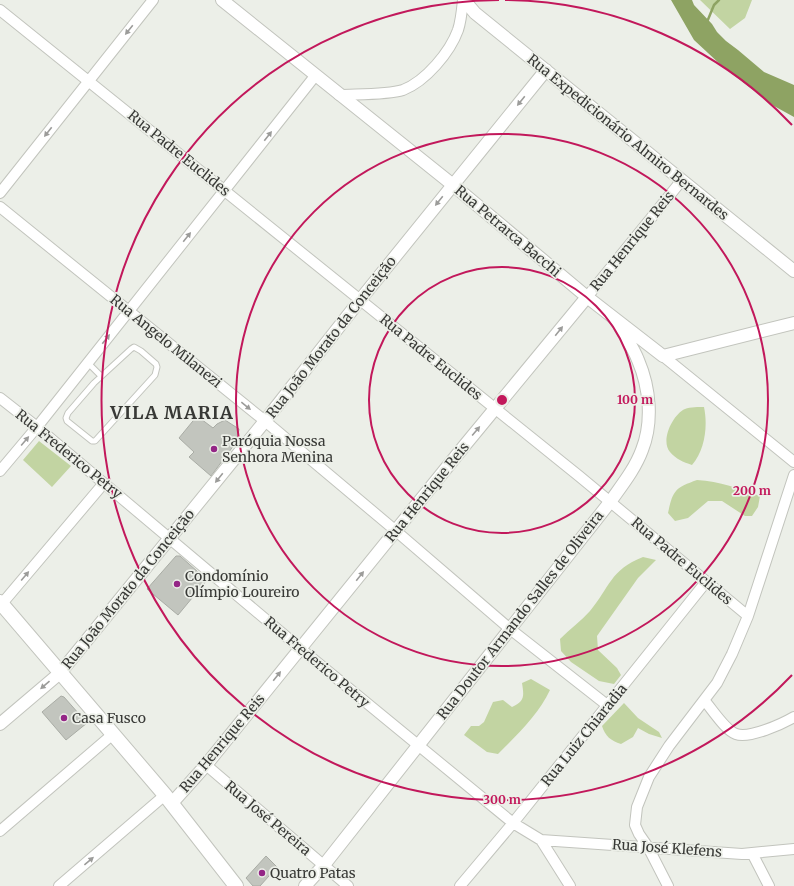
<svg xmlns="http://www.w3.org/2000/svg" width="794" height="886" font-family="Merriweather,serif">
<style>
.green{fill:#c2d4a2}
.water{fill:#8ea363}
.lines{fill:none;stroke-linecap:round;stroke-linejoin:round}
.stream{stroke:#8ea363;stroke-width:2.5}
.building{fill:#c2c5be;stroke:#a9aca5}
.service-casing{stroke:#c2c4bd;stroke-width:7}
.minor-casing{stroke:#c2c4bd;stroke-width:12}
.tertiary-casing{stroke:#c2c4bd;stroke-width:14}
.secondary-casing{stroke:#c2c4bd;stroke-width:16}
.service{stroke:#fff;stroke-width:5}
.minor{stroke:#fff;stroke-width:10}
.tertiary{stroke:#fff;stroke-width:12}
.secondary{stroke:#fff;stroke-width:14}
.oneway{fill:#9c9c9a}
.ring{fill:none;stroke:#c2185b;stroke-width:2}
.poi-dot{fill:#942586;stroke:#ecefe8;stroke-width:1.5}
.labels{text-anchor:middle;stroke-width:3.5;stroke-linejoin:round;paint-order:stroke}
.street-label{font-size:14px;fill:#383936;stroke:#ecefe8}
.poi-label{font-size:14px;fill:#383936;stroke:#ecefe8;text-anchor:start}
.district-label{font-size:18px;font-weight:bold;letter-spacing:1px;fill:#383936;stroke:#ecefe8}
.centre{fill:#c2185b;stroke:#ecefe8;stroke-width:2}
.ring-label{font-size:12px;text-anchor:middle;font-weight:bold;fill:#c2185b;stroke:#ecefe8;stroke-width:3.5;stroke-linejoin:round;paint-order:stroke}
</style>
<rect width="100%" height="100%" fill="#ecefe8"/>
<!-- green -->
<path class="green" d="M700 0H752L745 18 730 29Z
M704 407C708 426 705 450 692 465 683 462 676 459 670 452 660 441 673 414 685 409 690 407 699 407 704 407Z
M39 441 71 466 52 487 23 460Z
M697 480C720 481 739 489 760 496L758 507 752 516H745L722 501H708L688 518 675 521 668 513C673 490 675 488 697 480Z
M643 557 656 560 638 578 597 636 598 650 617 668 621 675 614 684 599 681 571 662 561 651 560 639C570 629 581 621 590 611 610 587 610 570 643 557Z
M531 679 550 690C539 714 517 735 498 754L487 752 464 735 471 726H479L484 722 493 702 503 700 512 707C525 701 524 696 522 683Z
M624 703 638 718 659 732 662 738 649 734 638 728 633 737 621 744C611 741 605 736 602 726Z"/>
<!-- water -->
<path class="water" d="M671 0H692L694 5 712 24 717 32 726 41 738 50 764 72 794 85V117L774 106 722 66 694 40Z"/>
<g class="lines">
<!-- stream -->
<path class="stream" d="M707 22 714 5 719 0"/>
</g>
<!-- building -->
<path class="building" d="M197 416 213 428 217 424 225 420 239 429 237 441 211 476 189 457 194 452 179 438Z
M176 556H180L207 580 178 615 147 589Z
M61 696 64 697 87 723 66 740 42 712Z
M266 856 277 867 260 886H253L246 878Z"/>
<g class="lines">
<defs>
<path id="service" d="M134 347 141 351 156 364 157 367 155 375 95 441H92L67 421 66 418 68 413 94 383 131 349Z
M88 363 101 376"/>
<path id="minor" d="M0 10 579 476 748 616
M339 95C357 94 387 95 403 90 426 81 450 52 458 30 461 21 462 10 463 0
M0 193 153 0
M0 207 265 421 396 531 510 629 607 705
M587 297 682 180
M663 356 794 462
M0 398 37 427 301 649 513 823 541 840 570 886
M0 471 37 427 315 76
M0 606 104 483
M704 700C712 709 725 730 736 734 749 739 782 724 794 717
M206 765 348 886
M0 831 113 734
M541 840 742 854 794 849
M752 853 769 886
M59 886 165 795
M460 886 513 823 706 582
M668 886 648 847 639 834 635 825 637 807 649 777 669 746 717 683 732 654 748 616 794 475"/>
<path id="tertiary" d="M222 0 453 185 587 297 663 356 794 323
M464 0 475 13 794 271
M0 724 60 673 265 421 360 300 546 70
M172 803 206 765 465 445 587 297
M305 886 324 865 610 502C622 485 635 469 642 450 653 422 650 388 638 360 633 347 624 335 618 323"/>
<path id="secondary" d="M0 602 165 795 236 886"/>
</defs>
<!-- service casing -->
<use href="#service" class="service-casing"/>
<!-- minor casing -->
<use href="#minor" class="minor-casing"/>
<!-- tertiary casing -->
<use href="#tertiary" class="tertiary-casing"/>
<!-- secondary casing -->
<use href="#secondary" class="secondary-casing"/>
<!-- service -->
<use href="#service" class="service"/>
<!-- minor -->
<use href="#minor" class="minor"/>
<!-- tertiary -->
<use href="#tertiary" class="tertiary"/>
<!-- secondary -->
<use href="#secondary" class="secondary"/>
</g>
<!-- one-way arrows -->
<defs><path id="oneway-solid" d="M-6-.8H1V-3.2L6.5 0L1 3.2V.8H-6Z"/></defs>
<g class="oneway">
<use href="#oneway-solid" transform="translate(129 30) rotate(129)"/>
<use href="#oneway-solid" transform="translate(521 101) rotate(129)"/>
<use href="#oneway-solid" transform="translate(48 132) rotate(128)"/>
<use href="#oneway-solid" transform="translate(268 136) rotate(-52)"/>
<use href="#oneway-solid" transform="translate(439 201) rotate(129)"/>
<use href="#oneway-solid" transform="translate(187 237) rotate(-51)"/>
<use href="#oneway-solid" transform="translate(559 331) rotate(-51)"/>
<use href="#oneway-solid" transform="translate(106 339) rotate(-52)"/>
<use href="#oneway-solid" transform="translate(246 406) rotate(39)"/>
<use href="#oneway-solid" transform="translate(476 431) rotate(-50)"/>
<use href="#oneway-solid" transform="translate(25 441) rotate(-50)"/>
<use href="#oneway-solid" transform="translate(219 478) rotate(129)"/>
<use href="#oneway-solid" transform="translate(25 576) rotate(-50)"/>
<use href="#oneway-solid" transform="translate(360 576) rotate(-51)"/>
<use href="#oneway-solid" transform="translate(277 676) rotate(-51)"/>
<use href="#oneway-solid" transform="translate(45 685) rotate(139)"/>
<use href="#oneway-solid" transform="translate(89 861) rotate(-40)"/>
</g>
<!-- distance rings -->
<g class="ring">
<circle cx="502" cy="400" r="133"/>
<circle cx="502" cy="400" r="266"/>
<path d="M792 675A400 400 0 1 1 499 0M505 0A400 400 0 0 1 792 125"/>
</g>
<!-- markers -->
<g class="poi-dot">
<circle cx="214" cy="449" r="4"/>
<circle cx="177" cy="584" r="4"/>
<circle cx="64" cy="718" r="4"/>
<circle cx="262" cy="873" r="4"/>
</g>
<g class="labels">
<!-- street labels -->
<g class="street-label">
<text transform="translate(628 137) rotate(39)" y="5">Rua Expedicionário Almiro Bernardes</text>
<text transform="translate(179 153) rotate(39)" y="5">Rua Padre Euclides</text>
<text transform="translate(508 231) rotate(40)" y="5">Rua Petrarca Bacchi</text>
<text transform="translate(632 241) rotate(-51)" y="5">Rua Henrique Reis</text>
<text transform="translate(331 337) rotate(-52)" y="5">Rua João Morato da Conceição</text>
<text transform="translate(166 341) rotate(39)" y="5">Rua Angelo Milanezi</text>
<text transform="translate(431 357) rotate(39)" y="5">Rua Padre Euclides</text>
<text transform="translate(69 454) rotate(39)" y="5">Rua Frederico Petry</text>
<text transform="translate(427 492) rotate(-51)" y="5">Rua Henrique Reis</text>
<text transform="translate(682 561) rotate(40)" y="5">Rua Padre Euclides</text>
<text transform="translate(128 589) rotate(-51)" y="5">Rua João Morato da Conceição</text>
<text transform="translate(520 615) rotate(-52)" y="5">Rua Doutor Armando Salles de Oliveira</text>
<text transform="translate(317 662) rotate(40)" y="5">Rua Frederico Petry</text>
<text transform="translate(584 735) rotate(-51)" y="5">Rua Luiz Chiaradia</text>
<text transform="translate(222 743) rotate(-50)" y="5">Rua Henrique Reis</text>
<text transform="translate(268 818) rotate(40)" y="5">Rua José Pereira</text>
<text transform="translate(667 848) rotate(4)" y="5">Rua José Klefens</text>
</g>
<!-- poi labels -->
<g class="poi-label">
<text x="222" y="446">Paróquia Nossa<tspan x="222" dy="16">Senhora Menina</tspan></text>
<text x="185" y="581">Condomínio<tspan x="185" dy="16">Olímpio Loureiro</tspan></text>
<text x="72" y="723">Casa Fusco</text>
<text x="270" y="878">Quatro Patas</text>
</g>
<!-- district labels -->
<g class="district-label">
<text x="172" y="419">VILA MARIA</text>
</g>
</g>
<circle cx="502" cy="400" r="6" class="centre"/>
<g class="ring-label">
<text x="635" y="404">100 m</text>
<text x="752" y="495">200 m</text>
<text x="502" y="804">300 m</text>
</g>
</svg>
